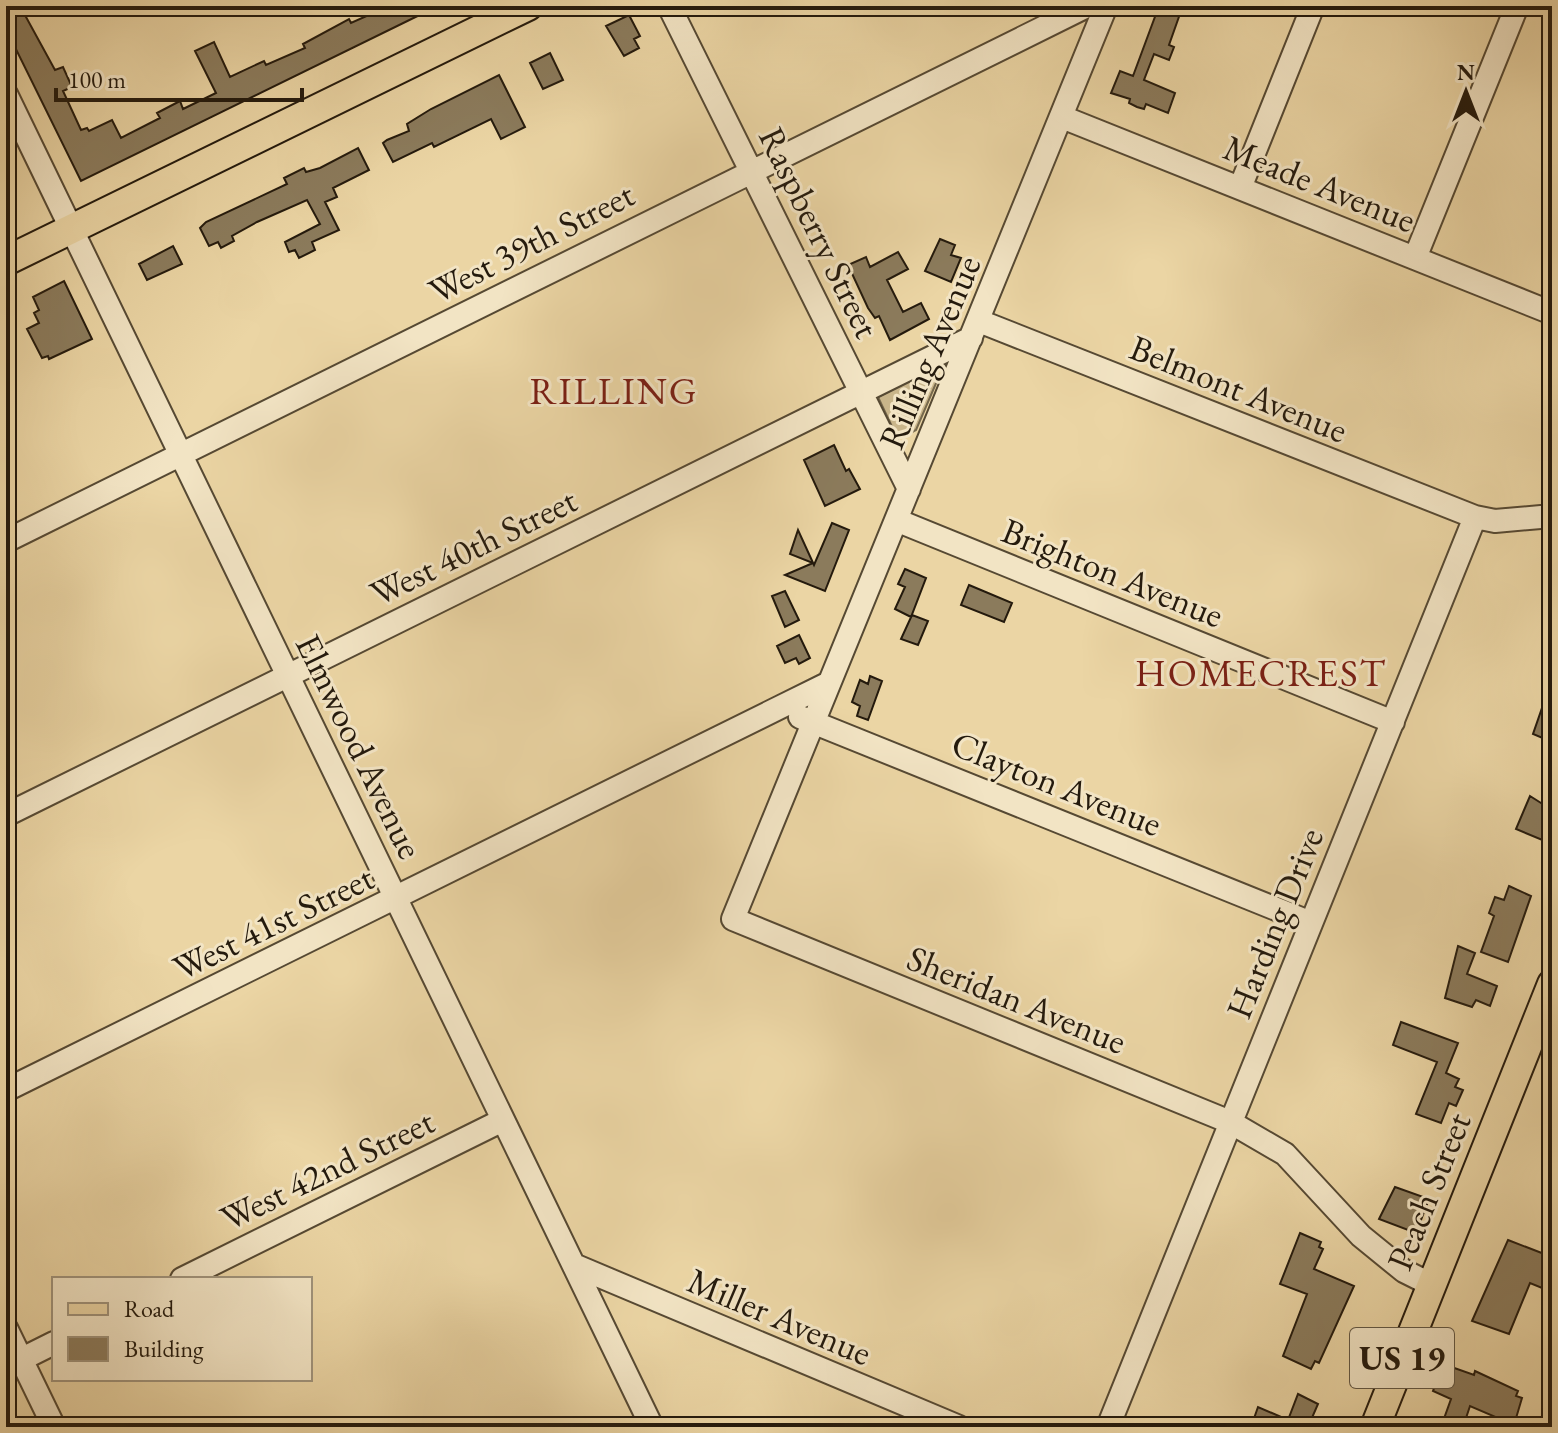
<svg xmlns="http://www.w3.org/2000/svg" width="1558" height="1433" font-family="'EB Garamond',serif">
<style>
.green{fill:#c9b58a;stroke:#76684c;stroke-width:2}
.building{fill:#8b7b5c;stroke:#241a0d;stroke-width:2}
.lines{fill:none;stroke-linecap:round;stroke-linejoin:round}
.minor-casing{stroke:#564933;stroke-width:26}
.major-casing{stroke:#241a0d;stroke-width:32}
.minor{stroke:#f2e4c4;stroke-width:22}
.major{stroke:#ebd5a4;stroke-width:28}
.labels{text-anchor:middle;stroke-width:6;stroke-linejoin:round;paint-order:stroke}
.shield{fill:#f2e4c4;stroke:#625744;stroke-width:2}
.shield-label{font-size:34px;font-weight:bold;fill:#241a0d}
.street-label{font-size:36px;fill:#241a0d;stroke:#f2e4c4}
.neighbourhood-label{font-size:38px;letter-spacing:2px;fill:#7a1f14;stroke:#f2e4c4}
</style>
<rect width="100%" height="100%" fill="#ebd5a4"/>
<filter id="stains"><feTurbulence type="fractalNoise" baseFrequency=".0025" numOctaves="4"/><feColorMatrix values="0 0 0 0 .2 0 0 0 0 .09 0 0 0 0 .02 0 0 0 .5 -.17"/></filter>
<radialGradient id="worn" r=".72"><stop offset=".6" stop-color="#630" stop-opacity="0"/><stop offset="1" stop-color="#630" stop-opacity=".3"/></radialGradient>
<!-- green -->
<path class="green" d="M933 368 937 373V381L916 430 903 437 896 435 878 397Z"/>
<!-- building -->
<path class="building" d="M6 6H20L55 70 63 67 72 87 63 91 81 130 87 128 89 131 112 120 121 138 160 118 157 113 180 101 183 109 216 93 195 51 214 42 230 77 264 61 266 65 305 48 303 44 349 19 351 23 389 6H438L81 181 6 29Z
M1159 6 1181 11 1169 45 1174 47 1169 60 1154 54 1144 80 1175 93 1168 113 1146 104 1144 109 1137 107 1129 103 1130 99 1111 93 1120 71 1133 76Z
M629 15 640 36 634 39 639 48 624 56 606 26Z
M550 53 563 80 543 89 530 63Z
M499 75 525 127 501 139 491 119 434 147 432 143 393 162 383 143 387 140 409 131 407 124 431 109Z
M358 148 369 170 333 188 337 197 325 202 339 230 312 242 315 250 299 258 295 250 289 252 285 242 320 224 307 200 257 222 232 236 234 241 221 248 218 242 209 246 200 228 206 222 287 184 284 178 304 168 306 172 320 168Z
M940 239 955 245 951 255 961 258 951 282 925 271Z
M173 246 182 264 147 280 139 264Z
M898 252 908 269 887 280 903 312 921 303 929 319 890 340 879 316 875 318 868 308 848 265 866 257 870 267Z
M64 281 92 339 49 359 48 356 42 358 27 329 39 323 34 313 39 310 33 297Z
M834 445 846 471 849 469 860 489 825 506 804 460Z
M832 523 849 530 825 591 785 575 813 563 790 554 798 530 814 565Z
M905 569 926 578 911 617 895 609 905 587 898 584Z
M969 585 1012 603 1004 622 961 605Z
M785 591 799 620 785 627 772 596Z
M912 615 928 621 918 645 901 639Z
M799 635 810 658 799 664 796 658 785 663 777 646Z
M870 676 882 681 868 720 857 716 860 706 852 702 860 680 868 684Z
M1550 685 1552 686V742L1533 734Z
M1530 796 1552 810V844L1516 829Z
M1509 886 1531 896 1508 962 1481 952 1494 916 1489 913 1495 897 1504 900Z
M1458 946 1475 953 1467 974 1497 986 1490 1006 1476 1000 1472 1007 1445 998Z
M1401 1022 1458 1043 1446 1073 1459 1079 1455 1087 1463 1090 1456 1106 1449 1103 1441 1123 1416 1114 1437 1062 1393 1045Z
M1395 1187 1429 1199 1416 1233 1379 1219Z
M1300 1233 1321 1242 1319 1247 1323 1249 1314 1269 1354 1286 1319 1363 1315 1361 1311 1369 1283 1356 1307 1294 1280 1284Z
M1508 1240 1552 1257V1292L1530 1283 1509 1334 1472 1321Z
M1443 1364 1474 1375 1475 1371 1518 1391 1516 1396 1522 1398 1514 1425 1470 1406 1463 1427H1441L1451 1399 1433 1391Z
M1298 1394 1318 1404 1308 1427H1251L1258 1407 1288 1420Z"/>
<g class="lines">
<defs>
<path id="minor" d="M669 6 909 489
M1106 6 733 919 1230 1122 1285 1154 1361 1236 1404 1271 1432 1285
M6 94 652 1427
M1062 117 1552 313
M1240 188 1313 6
M1415 258 1517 6
M979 321 1475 517 1495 521 1552 516
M896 520 1393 722
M6 541 1087 6
M800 717 1311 923
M6 815 971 338
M6 1090 827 684
M576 1266 959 1427
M182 1279 503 1120
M6 1328 54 1427
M6 1367 54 1343
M1108 1427 1475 517"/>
<path id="major" d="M6 261 528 6
M1375 1427 1552 984"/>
</defs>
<!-- minor casing -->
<use href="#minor" class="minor-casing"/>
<!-- major casing -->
<use href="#major" class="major-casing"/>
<!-- minor -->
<use href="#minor" class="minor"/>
<!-- major -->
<use href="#major" class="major"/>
</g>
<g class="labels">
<!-- shield labels -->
<rect class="shield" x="1350" y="1328" width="104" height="60" rx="6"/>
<g class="shield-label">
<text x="1402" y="1370">US 19</text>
</g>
<!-- street labels -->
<g class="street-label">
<text transform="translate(1320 183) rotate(22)" y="13">Meade Avenue</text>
<text transform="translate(820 232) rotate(64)" y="13">Raspberry Street</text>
<text transform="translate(531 242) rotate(-27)" y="13">West 39th Street</text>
<text transform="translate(929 352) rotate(-67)" y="13">Rilling Avenue</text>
<text transform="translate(1239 388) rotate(22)" y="13">Belmont Avenue</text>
<text transform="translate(473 546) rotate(-26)" y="13">West 40th Street</text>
<text transform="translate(1113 572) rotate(22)" y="13">Brighton Avenue</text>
<text transform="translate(360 746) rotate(64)" y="13">Elmwood Avenue</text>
<text transform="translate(1057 783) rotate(22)" y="13">Clayton Avenue</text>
<text transform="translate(273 922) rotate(-26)" y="13">West 41st Street</text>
<text transform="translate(1274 923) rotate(-68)" y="13">Harding Drive</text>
<text transform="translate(1017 999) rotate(22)" y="13">Sheridan Avenue</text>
<text transform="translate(327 1169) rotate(-26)" y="13">West 42nd Street</text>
<text transform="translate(1428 1191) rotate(-68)" y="13">Peach Street</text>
<text transform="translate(780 1316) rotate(23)" y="13">Miller Avenue</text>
</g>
<!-- neighbourhood labels -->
<g class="neighbourhood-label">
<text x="614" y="404">RILLING</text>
<text x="1261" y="686">HOMECREST</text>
</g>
</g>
<!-- margin -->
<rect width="1558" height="1433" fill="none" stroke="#ebd5a4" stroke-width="32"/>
<rect x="8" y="8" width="1542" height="1417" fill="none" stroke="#241a0d" stroke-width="4"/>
<rect x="16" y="16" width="1526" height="1401" fill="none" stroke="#241a0d" stroke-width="2"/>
<!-- legend -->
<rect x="52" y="1277" width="260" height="104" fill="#f2e4c4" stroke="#a0937b" stroke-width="2"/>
<rect x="68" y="1303" width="40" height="12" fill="#ebd5a4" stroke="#a0937b" stroke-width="2"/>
<text x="124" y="1317" font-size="24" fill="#241a0d">Road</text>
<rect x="68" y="1337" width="40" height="24" fill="#8b7b5c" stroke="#a0937b" stroke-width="2"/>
<text x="124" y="1357" font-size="24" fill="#241a0d">Building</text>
<!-- north arrow -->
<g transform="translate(1466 92)" stroke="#f2e4c4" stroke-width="6" paint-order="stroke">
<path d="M0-6L14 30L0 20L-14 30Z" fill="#241a0d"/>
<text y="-12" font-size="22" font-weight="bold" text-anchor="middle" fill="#241a0d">N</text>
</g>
<!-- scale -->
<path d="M56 88v12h246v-12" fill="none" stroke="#241a0d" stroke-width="4"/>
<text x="68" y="88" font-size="24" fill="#241a0d" stroke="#f2e4c4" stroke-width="6" paint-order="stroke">100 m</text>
<rect width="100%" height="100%" filter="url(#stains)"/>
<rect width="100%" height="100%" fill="url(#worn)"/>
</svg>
